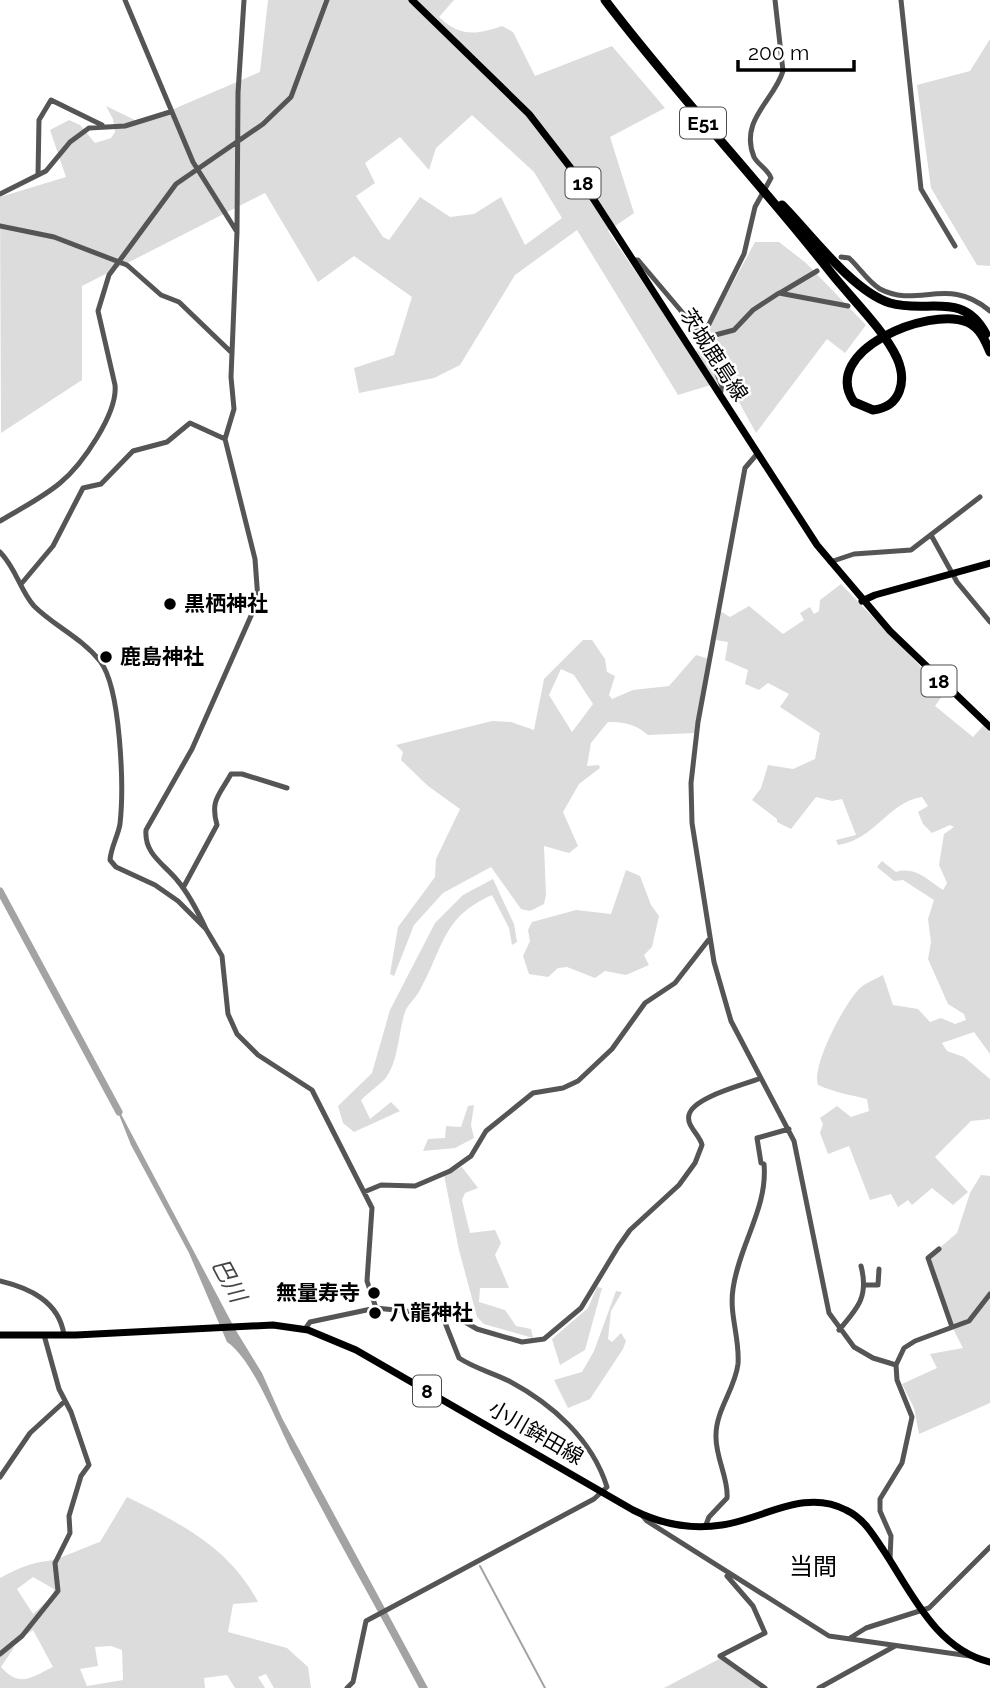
<svg xmlns="http://www.w3.org/2000/svg" width="990" height="1688" font-family="Raleway,'Noto Sans JP',sans-serif">
<style>
.green{fill:#dcdcdc;fill-rule:evenodd}
.water{fill:#a3a3a3}
.lines{fill:none;stroke-linecap:round;stroke-linejoin:round}
.stream{stroke:#a3a3a3;stroke-width:2}
.river{stroke:#a3a3a3;stroke-width:7}
.minor{stroke:#555;stroke-width:5}
.major{stroke:#000;stroke-width:7}
.highway{stroke:#000;stroke-width:9}
.poi-dot{fill:#000;stroke:#fff;stroke-width:2.5}
.labels{text-anchor:middle;stroke-width:5;stroke-linejoin:round;paint-order:stroke}
.shield{fill:#fff;stroke:#4c4c4c;stroke-width:2}
.shield-label{font-size:19px;font-weight:bold;fill:#000}
.street-label{font-size:21px;fill:#000;stroke:#fff}
.poi-label{font-size:21px;font-weight:bold;fill:#000;stroke:#fff;text-anchor:start}
.water-label{font-size:23px;font-style:italic;fill:#444;stroke:#fff}
.quarter-label{font-size:24px;fill:#000;stroke:#fff}
</style>
<rect width="100%" height="100%" fill="#fff"/>
<!-- green -->
<path class="green" d="M268 0H454L439 17C460 37 476 35 502 26L513 32 535 76 612 46 665 108 610 137 634 213 608 231 693 357 755 242H779L806 263 866 325 845 353 827 339 756 433 727 380 678 395 577 230 515 275 460 365 434 378 359 393 354 368 394 355 412 297 354 256 318 282 265 193 82 286V380L1 433 0 197 66 177 50 130 69 120 80 125 95 143 111 138 115 132 113 119 106 106 141 123 260 72ZM472 115 534 172 562 218 525 245 501 197 474 214 450 217 420 197 389 240 383 237 356 196 375 183 365 163 400 137 429 170 436 148Z
M990 39V266L977 265 931 188 917 85 970 71Z
M841 584 945 692 935 706 973 737 983 726 990 732V1054L974 1032 942 1043 947 1051 964 1057 990 1079V1119L971 1121 935 1157 968 1192 953 1205 932 1188 912 1205 908 1200 898 1207 891 1194 870 1200 849 1146 828 1154 820 1133 823 1124 820 1118 837 1106 851 1117 869 1111 867 1099C850 1095 834 1092 818 1085 811 1066 845 1003 859 989 865 983 876 979 883 975L893 1005 918 1009 930 1022 941 1018 955 1024 966 1020 964 1014 948 1004 928 959 931 942 928 919 934 900 903 880 894 881 877 867 882 861 896 872C915 866 928 880 943 890L947 883 939 865 944 834 954 827 950 825 932 833 923 824 918 812 928 806 922 797C888 802 876 839 838 845L836 840 856 835 842 799 832 801 816 797 791 829 777 822V819L752 800 761 788 768 765 793 769 815 759 820 733 780 707 789 694 768 683 759 690 745 684 748 670 725 660 728 642 716 640 720 611 730 617 749 606 783 634 804 620 800 613 810 607 814 614 819 611 820 600Z
M583 640H592L605 659 607 672 615 676 609 695 612 699 633 690 669 686 696 655 709 659 695 733 648 735C635 724 625 722 608 722L591 743 587 766 599 765 600 768 579 784 563 812 578 846 569 853 544 846 546 895 544 904 530 911 521 909 491 867 443 893 414 925 394 976 390 974 398 927 435 877 436 859 460 809 428 786 401 760 403 752 396 745 492 721 511 722 534 730 544 679ZM561 669 574 675 593 704 572 732 549 695Z
M626 870 640 876 651 905 659 916 652 947 644 955 649 965 626 975 605 971 595 978 567 967 558 968 548 977 529 974 523 956 530 941 528 930 532 922 576 910 611 914Z
M493 879 514 924 517 942 512 945 509 928 492 895C442 917 444 947 420 990 416 998 408 1004 405 1012 398 1033 399 1061 385 1079 378 1086 368 1093 361 1100L370 1119 391 1102 400 1111 354 1132 343 1123 338 1106 372 1073 390 1010 435 923 463 895Z
M474 1105 471 1125 474 1138 455 1148 423 1151 428 1139 445 1138 446 1126 461 1127 468 1106Z
M462 1167 478 1188 465 1193 462 1200 470 1233 495 1230 501 1243 495 1255 509 1288H480L479 1302 505 1310 516 1326 531 1329 533 1338 484 1324 477 1317 459 1250 444 1175Z
M981 1175 990 1176V1403L919 1434 914 1408 902 1384 937 1368 930 1354 963 1348 952 1327 928 1258 957 1233 970 1193Z
M597 1287 602 1288 585 1350 560 1365 552 1339 588 1308Z
M616 1291 622 1292 611 1311 608 1339 612 1342 621 1333 626 1341 623 1349 590 1399 568 1408 554 1380 582 1372 594 1351Z
M127 1497C180 1523 229 1547 258 1602L233 1604 228 1632 287 1648 308 1667 311 1688H274L266 1674 258 1677 265 1688H235L227 1675 204 1678 205 1688H0V1578C17 1569 29 1563 47 1561 56 1561 87 1546 100 1542ZM33 1577 54 1589 53 1596 33 1614 17 1589ZM33 1630 53 1667C30 1678 20 1688 1 1667L15 1646 7 1651 6 1648ZM111 1646 122 1650 123 1680 87 1686 80 1669 98 1666 95 1647Z
M721 1658 761 1688H664Z"/>
<!-- water -->
<path class="water" d="M112 1097 235 1329 262 1373 282 1418 428 1688H419C378 1610 334 1534 294 1456 278 1426 253 1359 227 1342L189 1253 131 1145Z"/>
<g class="lines">
<!-- stream -->
<path class="stream" d="M480 1566 545 1688"/>
<!-- river -->
<path class="river" d="M0 891 119 1112"/>
<!-- minor -->
<path class="minor" d="M125 0 193 162 237 232
M901 0 921 189 955 246
M38 175 39 120 51 100 102 125
M0 194 46 171 70 142 89 128 125 126 170 112
M0 226 54 237 127 265 161 295 179 302 232 353
M841 257 849 258C859 267 868 282 880 289 918 309 948 275 990 311
M633 260H638L704 338 722 387 720 395
M780 293 817 271
M703 336 744 254 755 207 771 178C768 169 758 165 754 157 739 120 774 101 783 71L775 0
M704 338 734 330 753 310 779 293 848 306
M757 454 745 468 698 722 691 783 692 823 714 962 731 1021 794 1141 829 1313 854 1347 873 1358 896 1365
M0 521C20 509 42 498 60 483 82 465 118 413 115 385L98 311 109 275 176 184 263 124 291 97 327 0
M931 535 957 582 990 622
M0 552C16 568 20 590 34 606 54 626 82 638 100 661 121 688 124 788 120 824 118 836 111 847 110 860L116 867 155 885 178 901 206 929 222 956 228 1014 237 1034 258 1055 312 1090 372 1208 367 1281 376 1308
M830 562 854 554 911 550 980 497
M22 583 53 546 83 488 101 484 133 451 167 442 190 423 225 439
M183 888 217 825C210 800 219 796 231 774H242L287 788
M206 929C198 912 189 894 177 880 164 864 144 854 146 830L192 749 258 600 255 559 225 439 234 409 231 377 237 232 238 93 244 0
M364 1192 381 1185 415 1186 450 1171 471 1156 486 1131 533 1093 563 1088 578 1081 612 1049 645 1003 675 983 710 938
M939 1249 928 1258 952 1327
M0 1281C29 1288 59 1301 64 1335
M865 1285H878L879 1269
M444 1316 453 1315 477 1329 522 1342 544 1339 581 1308 618 1247 630 1230 679 1185 695 1163 702 1145C700 1135 686 1126 689 1115 693 1097 744 1085 761 1078
M305 1329 310 1322 376 1308 442 1315 459 1358C474 1368 493 1373 509 1381 552 1404 592 1439 607 1487L594 1499 366 1621 353 1682 347 1688
M839 1330C858 1308 869 1296 861 1266
M0 1477 30 1433 65 1401
M641 1514 647 1521 829 1636 970 1656
M705 1527 709 1517 727 1498C729 1479 715 1457 716 1435 716 1410 735 1389 738 1364 740 1338 729 1315 733 1289 739 1245 768 1208 764 1164L761 1163 757 1138 789 1129
M890 1559 891 1536 880 1511V1499L902 1463 912 1417 897 1380 896 1365 904 1348 915 1341 969 1321 990 1294
M727 1576 753 1606 765 1633 720 1656 765 1688
M850 1638 866 1628 929 1608 990 1547
M0 1654 22 1636 58 1591 55 1563 70 1533 69 1516 81 1476 89 1465 71 1412 59 1389 44 1335
M819 1688 895 1646"/>
<!-- major -->
<path class="major" d="M412 0 529 114 587 189 817 545 890 631 990 727
M862 601 875 595 990 563
M0 1335H76L273 1325 308 1330 356 1350 633 1510C661 1524 691 1530 722 1525 764 1519 804 1488 846 1510 863 1518 872 1533 882 1548 911 1591 935 1649 990 1662"/>
<!-- highway -->
<path class="highway" d="M605 0C677 95 759 181 832 274 852 299 884 330 897 358 907 381 901 407 873 410L854 402C819 351 929 306 967 322 980 328 985 340 990 352
M782 205C810 233 852 291 890 303 927 314 963 290 986 334"/>
</g>
<!-- markers -->
<g class="poi-dot">
<circle cx="170" cy="604" r="7"/>
<circle cx="106" cy="657" r="7"/>
<circle cx="374" cy="1293" r="7"/>
<circle cx="375" cy="1313" r="7"/>
</g>
<g class="labels">
<!-- shield labels -->
<g class="shield">
<rect x="680" y="107.5" width="46" height="31" rx="5"/>
<rect x="565.5" y="167.5" width="35" height="31" rx="5"/>
<rect x="921.5" y="665.5" width="35" height="31" rx="5"/>
<rect x="413" y="1375.5" width="28" height="31" rx="5"/>
</g>
<g class="shield-label">
<text x="703" y="130">E51</text>
<text x="583" y="190">18</text>
<text x="939" y="688">18</text>
<text x="427" y="1398">8</text>
</g>
<!-- street labels -->
<g class="street-label">
<text transform="translate(714 355) rotate(57)" y="7">茨城鹿島線</text>
<text transform="translate(536 1433) rotate(30)" y="7">小川鉾田線</text>
</g>
<!-- poi labels -->
<g class="poi-label">
<text x="184" y="611">黒栖神社</text>
<text x="120" y="664">鹿島神社</text>
<text x="360" y="1300" text-anchor="end">無量寿寺</text>
<text x="389" y="1320">八龍神社</text>
</g>
<!-- water labels -->
<g class="water-label">
<text transform="translate(229 1280) rotate(62)" y="8">巴川</text>
</g>
<!-- quarter labels -->
<g class="quarter-label">
<text x="813" y="1575">当間</text>
</g>
</g>
<!-- scale -->
<path d="M738 60v10h116v-10" fill="none" stroke="#000000" stroke-width="3.5"/>
<text x="748" y="60" font-size="21" fill="#000000" stroke="#ffffff" stroke-width="5" paint-order="stroke">200 m</text>
</svg>
